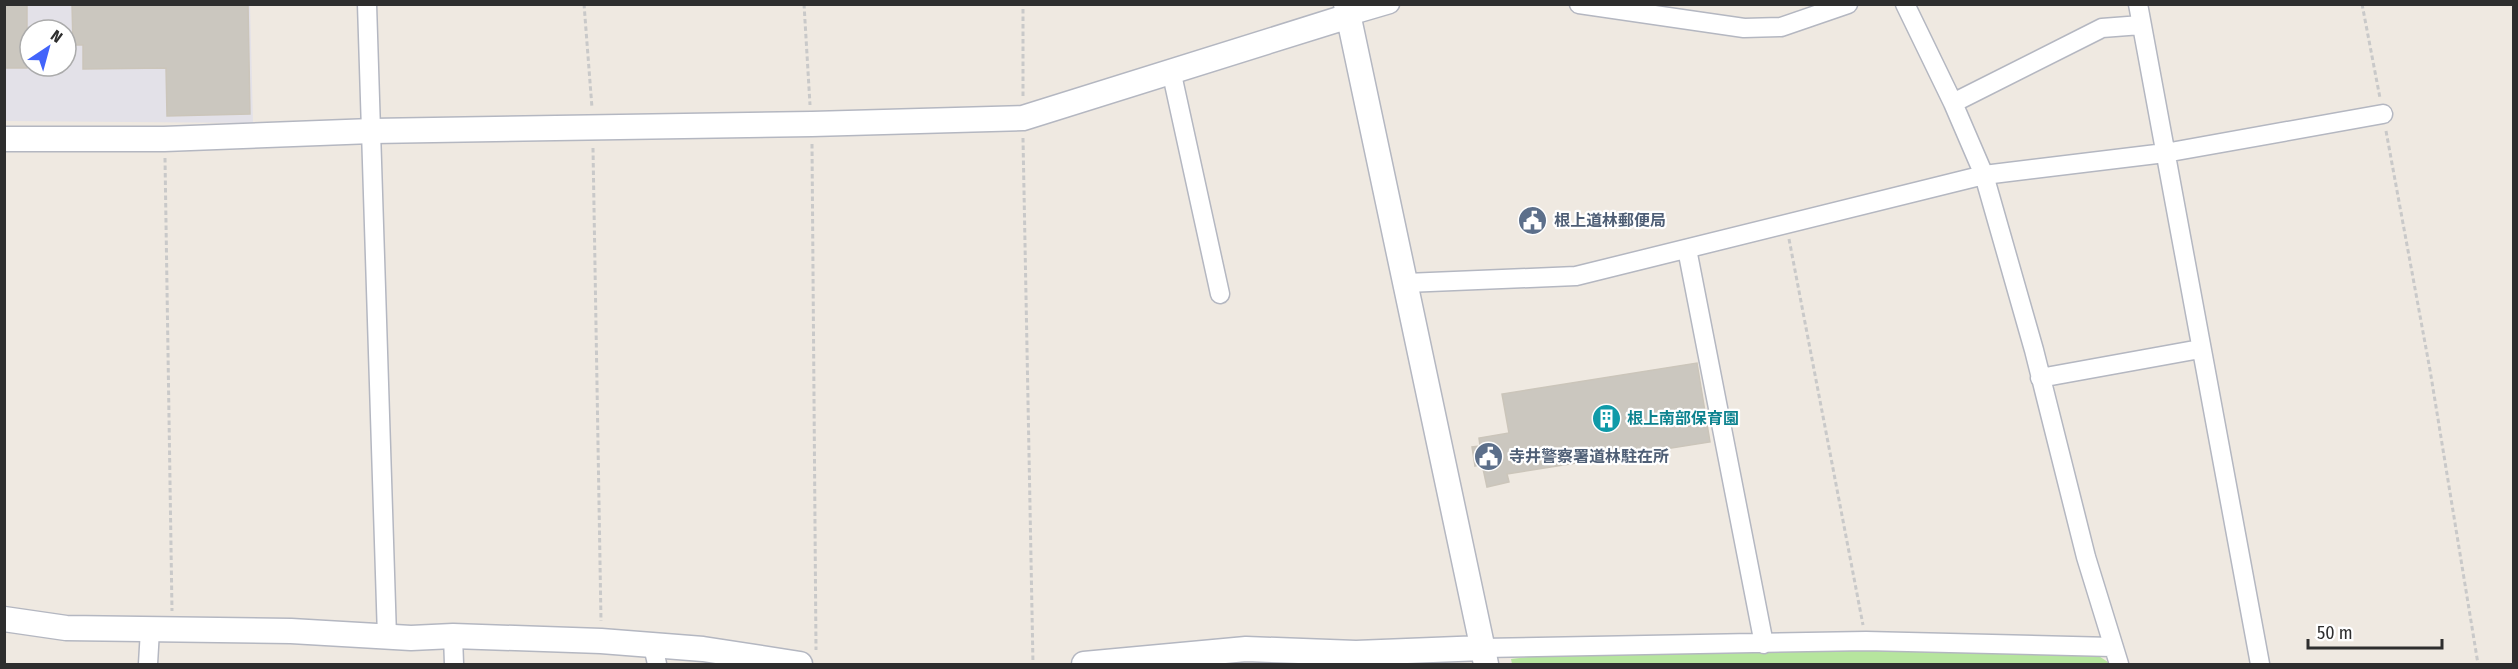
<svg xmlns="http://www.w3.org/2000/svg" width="2518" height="669" font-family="'Fira Sans Condensed','Noto Sans JP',sans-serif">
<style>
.industrial{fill:#e3e1e8;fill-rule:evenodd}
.green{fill:#b6e59e}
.building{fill:#cbc7bf;stroke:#cbc5ba;stroke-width:1.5}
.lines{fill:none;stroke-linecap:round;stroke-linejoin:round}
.street-casing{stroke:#b4b7c1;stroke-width:21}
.secondary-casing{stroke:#b4b7c1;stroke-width:27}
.path{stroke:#c9c9c9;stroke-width:3;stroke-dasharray:4.5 3;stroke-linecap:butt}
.street{stroke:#fff;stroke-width:18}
.secondary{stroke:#fff;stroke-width:24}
.labels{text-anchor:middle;stroke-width:4.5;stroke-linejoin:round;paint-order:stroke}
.service-label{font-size:16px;font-weight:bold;fill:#4e5e75;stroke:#fff;text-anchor:start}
.culture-label{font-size:16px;font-weight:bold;fill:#0d838f;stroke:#fff;text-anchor:start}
</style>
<rect width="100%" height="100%" fill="#efe9e1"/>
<!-- industrial -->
<path class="industrial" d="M5 5H250L253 123 5 121ZM30 30H66V66H30Z"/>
<!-- green -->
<path class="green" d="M1925 650 2091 651 2111 664H1512L1511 659 1559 653Z"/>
<!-- building -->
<path class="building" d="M4 4H27V68H4Z
M72 4H248L250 114 167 116 166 68 83 69V45H73Z
M1697 363 1710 442 1507 474 1509 482 1487 487 1482 464 1475 466 1472 447 1480 446 1479 438 1509 433 1502 394Z"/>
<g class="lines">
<defs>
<path id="street" d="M367 4 387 637
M1579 4 1744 28 1781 27 1848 4
M1905 4 1953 103 1984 175 2034 350 2086 557 2119 664
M2138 4 2260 664
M1349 16 1390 4
M1171 70 1220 294
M1953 103 2102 28 2141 25
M1687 249 1764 644
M1406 283 1576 276 1984 175 2165 153 2383 114
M2040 378 2200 349
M453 636 454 664
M653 646 657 664
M1483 648 1866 641 2112 647
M148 664 150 630"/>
<path id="secondary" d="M1346 4 1486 664
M4 139H164L372 131 812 124 1023 118 1349 16
M4 619 66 628 291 631 411 638 453 636 601 641 703 649 800 664
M1084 664 1246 649 1356 653 1483 648"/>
</defs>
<!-- street casing -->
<use href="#street" class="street-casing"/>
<!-- secondary casing -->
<use href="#secondary" class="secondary-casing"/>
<!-- path -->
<path class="path" d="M584 4 592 108
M804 4 810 105
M2362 4 2380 98
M1023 96V4
M2386 131 2430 370 2478 664
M1023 138 1033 664
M812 144 816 650
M593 148 601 621
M165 158 172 611
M1789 239 1863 625"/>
<!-- street -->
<use href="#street" class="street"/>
<!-- secondary -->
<use href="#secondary" class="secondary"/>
</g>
<!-- icons -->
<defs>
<symbol id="civic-disc" viewBox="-11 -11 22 22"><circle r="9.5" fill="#5c6f8a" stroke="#fff"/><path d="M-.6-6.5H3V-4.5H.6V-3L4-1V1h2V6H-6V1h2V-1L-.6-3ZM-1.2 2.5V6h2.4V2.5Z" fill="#fff"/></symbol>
<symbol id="building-disc" viewBox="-11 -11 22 22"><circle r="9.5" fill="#0f9aa8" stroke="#fff"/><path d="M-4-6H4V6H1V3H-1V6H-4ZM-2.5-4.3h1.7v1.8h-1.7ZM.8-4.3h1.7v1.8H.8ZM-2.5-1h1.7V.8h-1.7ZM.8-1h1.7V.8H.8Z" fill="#fff"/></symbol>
</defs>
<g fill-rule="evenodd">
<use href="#civic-disc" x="1516" y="204" width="33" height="33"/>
<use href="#building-disc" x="1590" y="402" width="33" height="33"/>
<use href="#civic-disc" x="1472" y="440" width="33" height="33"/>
</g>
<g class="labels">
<!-- service labels -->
<g class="service-label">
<text x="1554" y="226">根上道林郵便局</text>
<text x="1509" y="462">寺井警察署道林駐在所</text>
</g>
<!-- culture labels -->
<g class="culture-label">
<text x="1627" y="424">根上南部保育園</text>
</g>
</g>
<!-- border -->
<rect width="2518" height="669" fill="none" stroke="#2e2e2e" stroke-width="12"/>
<!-- north arrow -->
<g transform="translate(48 48) rotate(36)"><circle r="28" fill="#ffffff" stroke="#ababab" stroke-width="1.5"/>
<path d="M0-4.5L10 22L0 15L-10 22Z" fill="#4264fb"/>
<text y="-9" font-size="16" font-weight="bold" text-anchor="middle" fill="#2e2e2e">N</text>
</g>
<!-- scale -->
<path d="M2308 639v9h134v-9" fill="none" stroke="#2e2e2e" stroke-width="3"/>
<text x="2317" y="639" font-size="18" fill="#2e2e2e" stroke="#ffffff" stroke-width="4.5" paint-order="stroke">50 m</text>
</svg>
